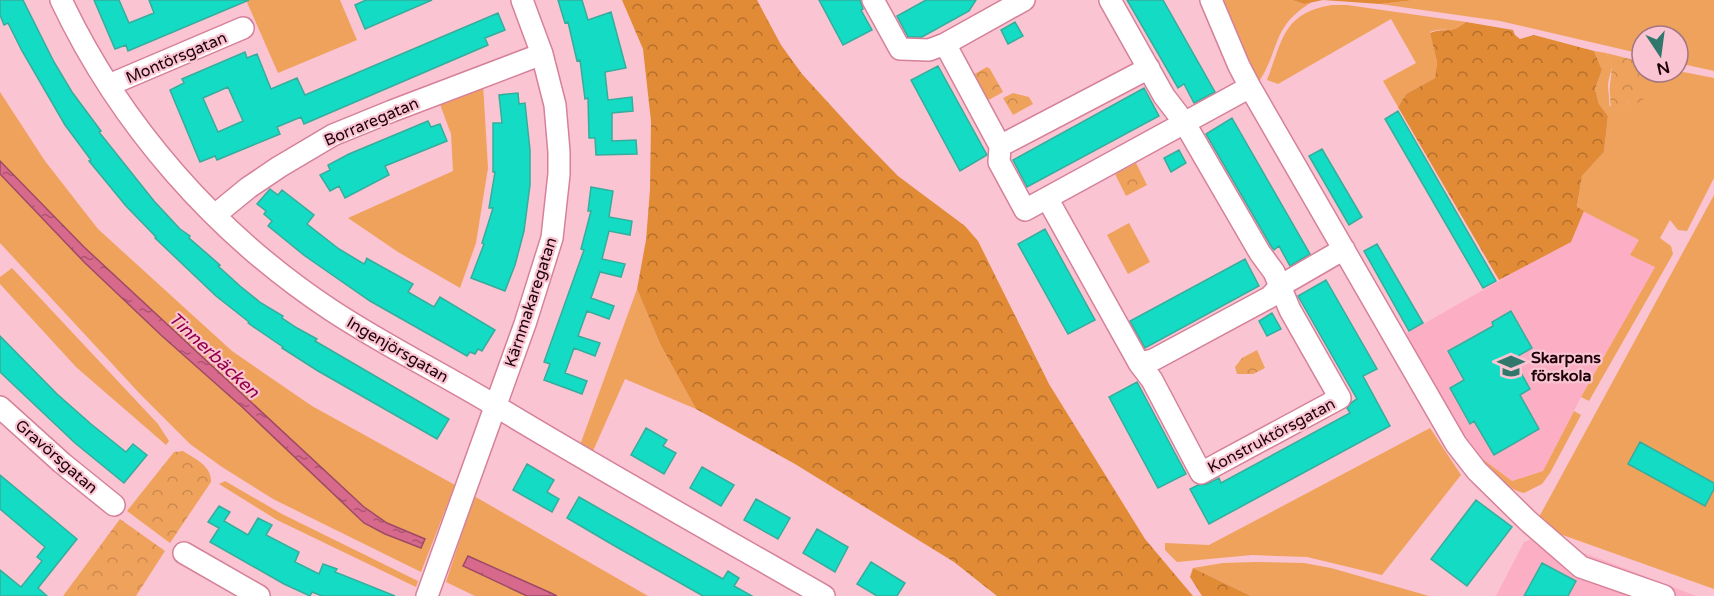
<svg xmlns="http://www.w3.org/2000/svg" width="1714" height="596" font-family="'Varela Round',sans-serif">
<style>
.built{fill:#fcafc4}
.green{fill:#efa25c}
.forest{fill:url(#forest-crowns)}
.park{fill:url(#park-crowns)}
.water{fill:url(#water-ripples);stroke:#9f4a65;stroke-width:1.5}
.building{fill:#13dbc4;stroke:#36ad9c;stroke-width:1.5;fill-rule:evenodd}
.lines{fill:none;stroke-linecap:round;stroke-linejoin:round}
.minor-casing{stroke:#d5819a;stroke-width:24}
.minor{stroke:#fff;stroke-width:21}
.labels{text-anchor:middle;stroke-width:4.5;stroke-linejoin:round;paint-order:stroke}
.street-label{font-size:16px;fill:#1e020b;stroke:#fac4d2}
.poi-label{font-size:16px;font-weight:bold;fill:#1e020b;stroke:#fac4d2;text-anchor:start}
.water-label{font-size:18px;font-style:italic;fill:#920048;stroke:#fac4d2}
</style>
<defs>
<pattern id="forest-crowns" width="20" height="18" patternUnits="userSpaceOnUse" patternTransform="scale(1.5)"><rect width="20" height="18" fill="#e18b36"/><path d="M2 6a3 3 0 1 1 6 0M12 15a3 3 0 1 1 6 0" fill="none" stroke="#b66f2c"/></pattern>
<pattern id="park-crowns" width="20" height="18" patternUnits="userSpaceOnUse" patternTransform="scale(1.5)"><rect width="20" height="18" fill="#efa25c"/><path d="M2 6a3 3 0 1 1 6 0M12 15a3 3 0 1 1 6 0" fill="none" stroke="#cc8a4f"/></pattern>
<pattern id="water-ripples" width="26" height="14" patternUnits="userSpaceOnUse" patternTransform="scale(1.5)"><rect width="26" height="14" fill="#d6698c"/><path d="M2 4q2-2 4 0t4 0M15 11q2-2 4 0t4 0" fill="none" stroke="#ad5471"/></pattern>
</defs>
<rect width="100%" height="100%" fill="#fac4d2"/>
<!-- built -->
<path class="built" d="M1584 211 1639 240 1655 267 1581 397 1543 471 1512 481 1472 451 1404 335 1539 258 1570 242Z
M1538 537 1603 560 1696 596H1496L1524 542Z"/>
<!-- green -->
<path class="green" d="M246 0H340L357 40 278 73Z
M1222 0H1292L1304 4 1312 2C1272 26 1281 46 1260 80L1255 79Z
M1415 0H1714V71L1678 63V36H1642V54L1500 21 1380 4Z
M1332 5H1347L1466 22C1448 36 1447 26 1430 32L1437 62 1435 78 1406 94 1398 107 1383 81 1416 63 1391 19 1278 84 1267 80C1283 39 1283 13 1332 5Z
M1594 51 1606 53C1617 69 1609 70 1608 86 1608 92 1610 98 1609 105L1615 110 1630 102H1635L1658 72 1678 71 1714 78V178L1687 231 1678 230 1670 220 1660 238 1671 246 1673 254 1589 401 1581 397 1655 267 1630 255 1639 240 1577 208 1582 176 1604 152 1608 116 1599 104 1595 89 1602 70Z
M483 84 488 168 476 243 460 288 398 252 348 218 453 171 451 134 438 99Z
M0 92 45 161 98 229 232 351 312 406 455 485 421 572 273 499 222 467 190 444 141 395 0 243Z
M1714 195V589L1557 533 1538 519Z
M1129 223 1150 262 1128 274 1107 235Z
M12 268 158 424 169 441 166 445 76 367 0 284V277Z
M637 289 660 344 696 409 625 379 593 451 580 445Z
M1574 411 1581 415 1550 473 1542 484 1524 493C1503 488 1486 467 1472 451L1512 481 1543 471Z
M1430 428 1461 475 1382 575 1307 557 1252 555 1177 562 1165 550V543L1209 545Z
M225 481 282 514 418 581 416 587 277 520 219 484Z
M474 496 648 596H475L446 582Z
M1256 562 1304 563 1331 568 1429 596H1251L1193 568 1223 563Z"/>
<!-- forest -->
<path class="forest" d="M622 0H757L781 45 802 74 856 133 898 176 965 226 978 241 1049 384 1145 539 1193 596H997L954 562 795 464 696 409 660 344 637 289 646 240 650 190 651 121 643 49Z
M1292 0H1415L1380 4 1323 0 1304 4Z
M1466 22 1513 30 1515 35 1520 39 1534 35 1594 51 1602 70 1595 89 1599 104 1608 116 1604 152 1582 176 1577 207 1584 211 1571 242 1499 280 1398 107 1406 94 1435 78 1437 62 1430 33C1447 26 1448 36 1466 22Z
M1193 568 1251 596H1202L1190 577Z"/>
<!-- park -->
<path class="park" d="M1606 53 1642 62V72H1658L1641 103 1630 102 1616 110 1612 109C1609 103 1611 101 1610 95 1608 78 1617 69 1606 53Z
M987 67 990 69 1003 92 985 102 971 76Z
M1013 93 1029 97 1033 104 1013 115 1003 98Z
M1136 163 1147 185 1126 196 1115 174Z
M1257 350 1265 368 1253 374H1237L1235 367 1242 358Z
M183 451C195 459 212 466 211 482L170 543 127 511 174 452Z
M120 519 165 551 136 596H63Z"/>
<!-- water -->
<path class="water" d="M0 161 84 247 364 507 387 523 425 539 421 548 385 534 364 523 241 406 162 336 84 262 0 174Z
M468 556 551 593 557 596H527L463 566Z"/>
<!-- building -->
<path class="building" d="M0 0H23L54 62 72 92 101 131 99 132 154 201 180 229 190 236 189 238 220 265 218 266 240 286 261 303 283 316 282 318 297 328 317 339 315 341 449 419 437 439 318 371 282 348 283 347 248 323 249 322 216 296 155 238 156 237 126 206 89 161 91 160 65 125 22 51 8 23 4 25 0 15Z
M94 0H119L129 23 154 13 149 0H249L128 51 126 45 115 49Z
M366 0H432L365 29 355 5Z
M558 0H582L588 20 611 12 626 68 605 72 608 100 632 97 633 111 612 113V141L636 140 637 154 596 155 595 138H589L588 98 585 99 580 60 577 61 568 22 565 23Z
M819 0H860L863 9 861 10 872 30 843 45Z
M926 0H976L969 11 922 37H908L897 16Z
M1127 0H1163L1215 92 1194 103 1184 84 1178 88Z
M498 13 505 30 485 38 488 45 304 124 301 117 277 127 280 134 217 160 215 156 200 162 170 90 184 83 182 79 245 52 247 58 257 54 271 89 297 78 305 95ZM228 87 243 121 218 132 203 98Z
M1015 22 1023 36 1008 44 1001 30Z
M938 66 987 155 960 171 911 80Z
M1144 88 1159 116 1027 187 1013 160Z
M518 93 519 104 525 103 530 150V185L524 231 515 265 505 291 471 278 484 244 482 243 493 208H489L495 172H493V123H502L499 95Z
M1398 111 1496 281 1483 288 1385 119Z
M1232 118 1310 254 1290 266 1279 246 1274 250 1271 246 1206 134Z
M428 121 431 127 440 124 447 141 385 166 389 175 345 198 339 186 330 191 320 175 330 170 328 165 349 154Z
M1322 149 1362 217 1349 225 1309 156Z
M1179 150 1186 163 1171 172 1164 158Z
M591 187 613 191 609 217 632 221 630 235 609 231 602 259 625 264 621 277 600 272 591 298 614 306 609 319 587 311 578 336 600 343 595 356 574 348 565 373 587 381 582 394 544 380 550 364 544 362 584 250 581 249 591 211H588Z
M270 189 278 195 282 190 314 215 307 224 339 249 364 264 367 259 366 258 413 284 408 292 434 307 440 297 495 330 482 351 478 349 475 354 470 352 467 356 370 301 305 256 268 226 272 221 264 214 266 211 257 204Z
M1045 229 1095 320 1068 334 1018 244Z
M1377 244 1423 323 1409 331 1364 251Z
M1245 259 1259 286 1145 348 1130 321Z
M1326 280 1377 369 1363 376 1390 426 1209 524 1190 489 1198 485 1207 484 1219 478 1221 483 1350 413 1347 408 1352 402 1357 399 1298 296Z
M1511 311 1532 348 1518 356 1521 362 1516 364 1530 389 1520 395 1539 429 1494 455 1474 421 1470 424 1450 388 1464 380 1448 351 1493 326 1492 322Z
M1272 313 1281 329 1267 336 1259 321Z
M0 336 57 394 91 424 126 452 133 444 147 455 124 483 75 443 0 372Z
M1137 382 1186 474 1158 488 1109 397Z
M646 428 667 440 663 446 676 453 664 474 631 455Z
M1640 442 1714 483V489L1705 506 1628 464Z
M527 464 554 480 547 492 559 499 552 512 513 490Z
M702 467 734 485 721 506 690 488Z
M0 475 77 539 38 588 47 596H0V570L21 587 42 561 37 557 45 547 0 509Z
M579 497 723 579 728 571 739 578 734 586 752 596H703L613 545 567 518Z
M756 499 790 518 778 539 744 520Z
M1476 500 1512 527 1467 586 1431 559Z
M219 506 230 512 224 521 248 535 258 518 272 525 266 535 299 552 295 562 319 574 323 564 337 569 335 572 395 596H322L312 592 310 596 284 584 210 542 219 528 208 522Z
M817 529 848 547 835 572 803 553Z
M871 562 905 583 897 596H877L857 584Z
M1542 563 1576 581 1568 596H1524Z"/>
<g class="lines">
<defs>
<path id="minor" d="M61 0C120 125 216 234 331 310 384 345 441 373 494 405 603 471 714 533 824 596
M873 0 900 49 929 50 945 44 1000 146 999 162 1025 210 1047 198 1139 363 1152 380 1201 473 1340 398 1290 310 1274 272 1260 253 1184 122 1164 96 1110 0
M1211 0 1239 66 1250 87 1456 444 1477 471 1528 521 1581 567 1664 596
M945 44 1024 0
M109 85 243 28
M1000 146 1149 68
M1047 198 1250 87
M215 215 248 188 279 167 333 135 392 111 542 54
M1139 363 1153 360 1270 297 1280 286 1344 249
M0 407 62 463 114 505
M184 553 259 596
M427 596 525 324 552 238 559 174V152L555 105 542 54 522 0"/>
</defs>
<!-- minor casing -->
<use href="#minor" class="minor-casing"/>
<!-- minor -->
<use href="#minor" class="minor"/>
</g>
<!-- icons -->
<defs>
<symbol id="school-bare" viewBox="-9 -9 18 18"><path d="M0-5L7-2L0 1L-7-2ZM-4 1L0 2.5L4 1V4Q0 6-4 4Z" fill="#32776c" stroke="#fac4d2" stroke-width="2.5" paint-order="stroke"/></symbol>
</defs>
<g fill-rule="evenodd">
<use href="#school-bare" x="1492" y="347" width="38" height="38"/>
</g>
<g class="labels">
<!-- street labels -->
<g class="street-label">
<text transform="translate(176 57) rotate(-23)" y="6">Montörsgatan</text>
<text transform="translate(371 121) rotate(-23)" y="6">Borraregatan</text>
<text transform="translate(530 302) rotate(-72)" y="6">Kärnmakaregatan</text>
<text transform="translate(398 349) rotate(30)" y="6">Ingenjörsgatan</text>
<text transform="translate(1271 435) rotate(-28)" y="6">Konstruktörsgatan</text>
<text transform="translate(57 456) rotate(41)" y="6">Gravörsgatan</text>
</g>
<!-- poi labels -->
<g class="poi-label">
<text x="1531" y="363">Skarpans<tspan x="1531" dy="18">förskola</tspan></text>
</g>
<!-- water labels -->
<g class="water-label">
<text transform="translate(214 355) rotate(43)" y="6">Tinnerbäcken</text>
</g>
</g>
<!-- north arrow -->
<g transform="translate(1660 54) rotate(167)"><circle r="28" fill="#fac4d2" stroke="#a27682" stroke-width="1.5"/>
<path d="M0-4.5L10 22L0 15L-10 22Z" fill="#32776c"/>
<text y="-9" font-size="16" font-weight="bold" text-anchor="middle" fill="#1e020b">N</text>
</g>
</svg>
